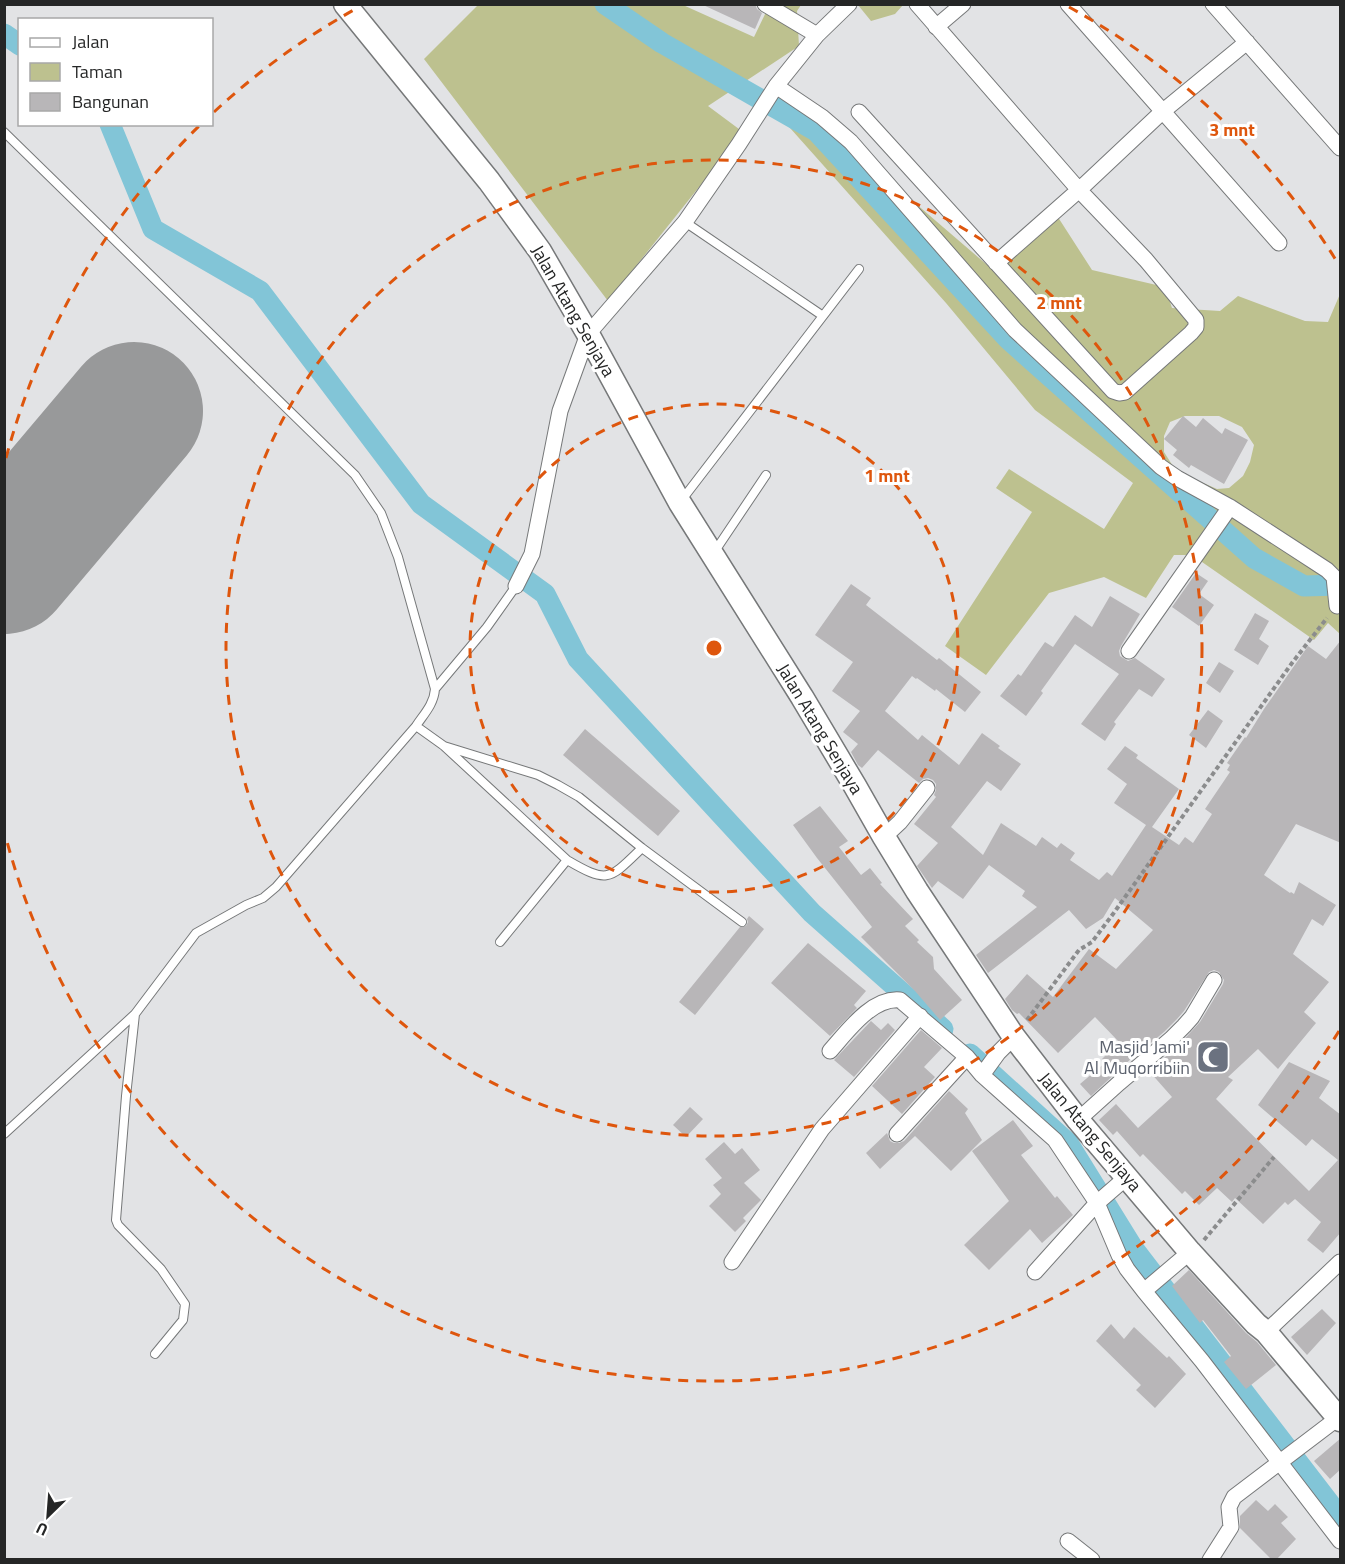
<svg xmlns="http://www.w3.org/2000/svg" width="1345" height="1564" font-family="'Titillium Web',sans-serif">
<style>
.green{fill:#bdc18f;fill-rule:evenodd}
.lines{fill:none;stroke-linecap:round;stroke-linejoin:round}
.canal{stroke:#82c5d7;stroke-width:21}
.runway{stroke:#98999a;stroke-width:138}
.building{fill:#b8b6b8}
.service-casing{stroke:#767879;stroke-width:10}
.minor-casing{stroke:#767879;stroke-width:17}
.secondary-casing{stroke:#767879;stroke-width:25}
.path{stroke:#8b8c8d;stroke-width:4;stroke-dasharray:4.5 3;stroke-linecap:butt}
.service{stroke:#fff;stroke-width:8}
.minor{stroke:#fff;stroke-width:15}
.secondary{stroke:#fff;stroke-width:22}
.ring{fill:none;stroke:#de560d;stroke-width:3;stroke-dasharray:10 8}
.labels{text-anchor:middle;stroke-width:6;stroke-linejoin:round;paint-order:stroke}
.street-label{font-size:18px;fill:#252626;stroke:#fff}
.worship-label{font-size:18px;fill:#5b616d;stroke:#fff;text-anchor:end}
.centre{fill:#de560d;stroke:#fff;stroke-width:3}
.ring-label{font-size:18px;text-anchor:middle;font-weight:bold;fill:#de560d;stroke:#fff;stroke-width:6;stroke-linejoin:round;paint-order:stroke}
</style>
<rect width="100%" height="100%" fill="#e2e3e5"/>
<!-- green -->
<path class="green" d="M478 5H683L754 37 767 10 781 11 784 5H801L797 11 799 46 708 106 743 132 608 301 424 59Z
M858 5H903L895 14 871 21Z
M766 101 815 117 993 270 1054 211 1092 270 1165 287 1172 308 1220 311 1238 296 1305 321 1328 322 1340 294V634L1328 623 1314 640 1192 555H1174L1146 598 1104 577 1049 593 986 675 945 646 1032 512 996 488 1009 469 1104 529 1133 483 1035 410 946 303ZM1185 416H1219L1242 427 1254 445 1250 462 1243 476 1229 488 1217 489 1176 471 1164 452V436L1170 422Z"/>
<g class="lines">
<!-- canal -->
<path class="canal" d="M605 4 662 43 816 131 1008 339 1254 558 1304 586 1340 585
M4 34 20 45
M110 124 153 229 260 291 421 504 545 594 578 659 812 913 943 1029
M970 1054 1068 1143 1133 1248 1340 1517"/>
<!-- runway -->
<path class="runway" d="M4 565 134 411"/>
</g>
<!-- building -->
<path class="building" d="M701 4H755L757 9 762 13 755 29Z
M1183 416 1196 427 1203 418 1222 434 1225 428 1248 440 1224 484 1191 465 1189 468 1173 455 1177 450 1164 439Z
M1196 573 1208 581 1199 594 1214 605 1199 626 1172 607Z
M851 584 871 598 866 605 937 660 939 658 981 692 965 712 936 689 935 691 917 678 916 679 912 676 885 711 918 740 922 735 959 765 982 733 1000 746 998 748 1021 764 1001 791 987 781 951 827 983 855 1001 823 1036 846 1042 837 1057 848 1061 843 1075 853 1070 860 1099 880 1107 872 1112 876 1146 825 1114 803 1127 784 1107 769 1125 746 1138 755 1136 758 1179 789 1152 827 1179 845 1185 837 1193 843 1212 814 1205 809 1230 772 1227 770 1230 765 1227 763 1245 737 1246 738 1264 709 1308 646 1326 659 1341 640V843L1296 824 1264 875 1290 893 1291 892 1294 894 1299 882 1336 905 1323 926 1312 919 1293 954 1329 982 1304 1012 1316 1023 1278 1069 1258 1049 1228 1077 1233 1080 1216 1099 1309 1191 1338 1160 1312 1139 1306 1146 1258 1105 1289 1062 1330 1081 1319 1098 1341 1115V1232L1323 1253 1307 1240 1321 1222 1295 1199 1288 1205 1285 1202 1263 1224 1235 1198 1232 1202 1217 1188 1199 1205 1185 1191 1182 1194 1143 1154 1140 1157 1117 1131 1113 1135 1099 1120 1116 1104 1138 1128 1172 1097 1149 1071 1178 1046 1200 1022 1223 984 1224 980 1219 972 1214 970 1209 972 1184 1011 1177 1019 1164 1032 1134 1057V1056L1091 1096 1080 1084 1106 1062 1102 1059 1119 1042 1095 1017 1058 1053 1019 1013 1017 1014 1012 1010 1005 999 1027 974 1053 997 1089 949 1116 969 1153 930 1115 898 1103 918 1086 929 1069 910 988 973 976 955 1037 907 1022 896 1025 891 989 865 963 899 938 881 932 888 917 866 938 843 914 824 936 797 934 795 936 790V784L933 780 928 778 923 779 919 783 878 750 862 768 858 765 851 752 858 744 843 732 860 711 832 691 853 662 815 635Z
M1110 596 1140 614 1121 646 1119 651 1120 656 1128 661 1135 658 1165 679 1152 697 1139 689 1114 722 1116 724 1105 741 1081 724 1119 674 1075 644 1041 691 1043 693 1026 716 1000 696 1018 674 1021 676 1045 642 1053 647 1075 615 1092 627Z
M1255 613 1269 621 1259 639 1269 646 1258 665 1234 650Z
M1219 662 1234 671 1220 693 1206 683Z
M1208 710 1223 721 1206 748 1189 735Z
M585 729 680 811 658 836 563 755Z
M820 806 848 841 839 847 861 875 870 868 882 883 880 884 913 919 905 926 919 940 917 942 933 957 934 969 962 1000 940 1020 915 991 861 937 872 927 817 858 793 825Z
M749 916 764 929 695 1015 679 1002 740 927 746 926 748 922 747 919Z
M808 943 866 991 854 1005 857 1008 830 1036 771 983Z
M871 1021 881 1030 888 1023 895 1030 854 1077 834 1060Z
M921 1030 942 1048 924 1067 935 1077 902 1114 872 1086Z
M949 1091 968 1109 965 1113 982 1140 951 1171 915 1136 880 1169 866 1153 887 1133 890 1141 894 1143H899L904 1141Z
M690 1107 703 1119 686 1137 673 1125Z
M1013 1120 1033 1146 1021 1155 1055 1198 1057 1196 1073 1215 1042 1243 1030 1229 989 1270 964 1245 1009 1201 972 1151Z
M724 1142 735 1154 742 1148 760 1170 744 1183 761 1200 743 1218 746 1221 735 1232 709 1206 721 1194 713 1185 722 1178 705 1159Z
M1189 1270 1246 1333 1257 1342 1276 1365 1246 1389 1224 1362 1231 1356 1203 1320 1200 1323 1172 1286Z
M1322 1309 1336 1323 1307 1355 1291 1337Z
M1111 1324 1124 1339 1134 1327 1167 1358 1169 1356 1186 1374 1155 1408 1136 1390 1141 1385 1096 1341Z
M1341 1438V1469L1330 1479 1314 1461Z
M1256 1500 1268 1511 1275 1504 1288 1517 1281 1523 1296 1539 1276 1560H1272L1240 1528V1516Z"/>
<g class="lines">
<defs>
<path id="service" d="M4 132 355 475 381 513 398 557 435 689C434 704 424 714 416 726L276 887 263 898 246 905 196 933 135 1014 4 1134
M685 222 823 316
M681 501 859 269
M715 551 766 475
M435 689 487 627 516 586
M416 726 444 746 567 860C608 884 609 880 642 848
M444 746 538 775 558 785 579 797 642 848 742 922
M500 942 567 860
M135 1014 126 1096 116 1220 118 1225 161 1269 185 1304 183 1320 155 1354"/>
<path id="minor" d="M765 4 817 35
M1068 4 1279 243
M1213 4 1340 148
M936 27 963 4
M776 86 822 117 851 142 1015 330 1161 467 1177 478 1230 507 1327 570 1334 577 1337 606
M859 112 1113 391 1119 393 1125 392 1191 333 1196 327V320L1146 260 1079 190 917 4
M996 263 1079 190 1162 112 1247 42
M516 586 532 554 560 411 588 334 685 222 739 144 776 86 817 35 849 4
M1129 651 1230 507
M884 837 900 822 927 788
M830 1051C847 1032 872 997 900 1000L967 1057 982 1075 1055 1140 1097 1203 1119 1255 1127 1269 1144 1291 1202 1361 1340 1541
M982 1075 998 1053 1014 1037
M1078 1120 1119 1083 1171 1039 1184 1026 1192 1017 1214 980
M897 1134 967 1057
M732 1262 822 1129 920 1016
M1035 1272 1097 1203 1127 1177
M1144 1291 1190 1252
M1266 1332 1340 1262
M1068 1541 1092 1560
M1210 1560 1231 1527 1229 1507 1234 1497 1338 1418"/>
<path id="secondary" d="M345 4 489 181 540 251 588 334 680 503 802 697 855 786 884 837 917 891 1014 1037 1078 1120 1190 1252 1256 1324 1266 1332 1340 1420"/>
</defs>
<!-- service casing -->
<use href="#service" class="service-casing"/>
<!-- minor casing -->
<use href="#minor" class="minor-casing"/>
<!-- secondary casing -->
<use href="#secondary" class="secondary-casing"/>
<!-- path -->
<path class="path" d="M1027 1020 1079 950 1092 942 1113 914 1292 663 1327 618
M1204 1240 1274 1157"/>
<!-- service -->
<use href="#service" class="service"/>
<!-- minor -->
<use href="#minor" class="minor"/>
<!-- secondary -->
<use href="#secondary" class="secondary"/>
</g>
<!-- distance rings -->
<g class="ring">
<circle cx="714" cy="648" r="244"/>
<circle cx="714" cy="648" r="488"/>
<path d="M1339 1031A733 733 0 0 1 6 838M6 458A733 733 0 0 1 200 125M214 112A733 733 0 0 1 359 7M1069 7A733 733 0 0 1 1339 265"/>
</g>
<!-- icons -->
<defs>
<symbol id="mosque-square" viewBox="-11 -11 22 22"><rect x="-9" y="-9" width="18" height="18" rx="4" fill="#6b7280" stroke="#fff"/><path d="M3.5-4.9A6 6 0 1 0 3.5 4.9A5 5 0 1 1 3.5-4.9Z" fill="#fff"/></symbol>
</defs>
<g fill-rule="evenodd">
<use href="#mosque-square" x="1194" y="1038" width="38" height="38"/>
</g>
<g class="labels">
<!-- street labels -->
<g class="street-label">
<text transform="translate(573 311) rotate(60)" y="6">Jalan Atang Senjaya</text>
<text transform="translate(820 729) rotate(59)" y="6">Jalan Atang Senjaya</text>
<text transform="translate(1090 1132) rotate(50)" y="6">Jalan Atang Senjaya</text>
</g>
<!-- worship labels -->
<g class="worship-label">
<text x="1190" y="1053">Masjid Jami'<tspan x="1190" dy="21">Al Muqorribiin</tspan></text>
</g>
</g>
<circle cx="714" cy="648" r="9" class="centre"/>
<g class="ring-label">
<text x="1232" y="136">3 mnt</text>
<text x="1059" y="309">2 mnt</text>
<text x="887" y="482">1 mnt</text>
</g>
<!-- border -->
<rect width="1345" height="1564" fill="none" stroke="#252626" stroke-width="12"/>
<!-- legend -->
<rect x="18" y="18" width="195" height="108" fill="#ffffff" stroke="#a8a8a8" stroke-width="1.5"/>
<rect x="30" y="38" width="30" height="9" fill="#ffffff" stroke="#a8a8a8" stroke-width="1.5"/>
<text x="72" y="48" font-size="18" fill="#252626">Jalan</text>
<rect x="30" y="63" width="30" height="18" fill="#bdc18f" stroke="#a8a8a8" stroke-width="1.5"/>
<text x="72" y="78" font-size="18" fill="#252626">Taman</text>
<rect x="30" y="93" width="30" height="18" fill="#b8b6b8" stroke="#a8a8a8" stroke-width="1.5"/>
<text x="72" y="108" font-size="18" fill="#252626">Bangunan</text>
<!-- north arrow -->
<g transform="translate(48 1516) rotate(205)" stroke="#ffffff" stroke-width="4.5" paint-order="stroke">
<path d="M0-4.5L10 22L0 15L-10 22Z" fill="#252626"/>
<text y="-9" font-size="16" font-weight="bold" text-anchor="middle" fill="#252626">U</text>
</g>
</svg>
